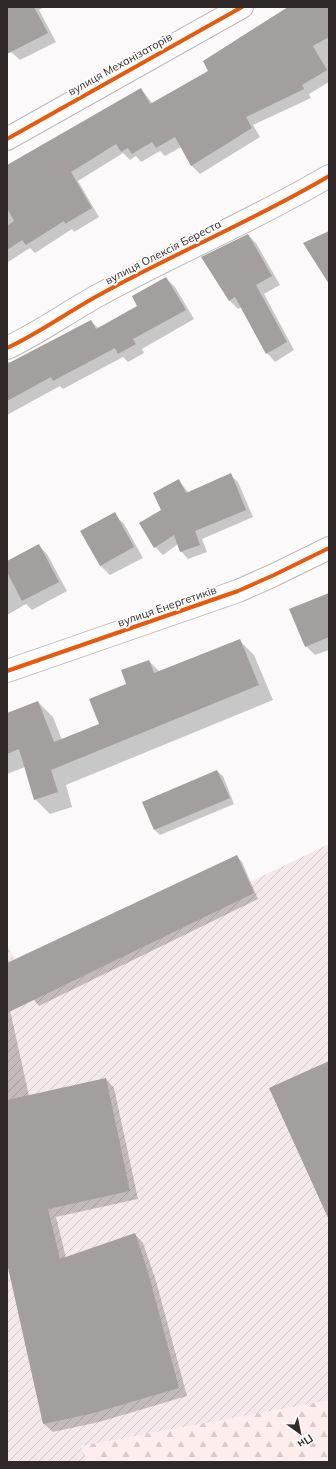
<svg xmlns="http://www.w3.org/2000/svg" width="336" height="1469" font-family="Mulish,sans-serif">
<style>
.industrial{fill:url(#industrial-furrows)}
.forest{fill:url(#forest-firs)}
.shadow{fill:#0003}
.building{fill:#a39f9f}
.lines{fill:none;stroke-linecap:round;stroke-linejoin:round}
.minor-casing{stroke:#bbb8b8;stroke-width:24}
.minor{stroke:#fefefe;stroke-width:22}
.cycleway-casing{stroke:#fff;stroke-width:6}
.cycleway{stroke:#e8590c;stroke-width:4}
.labels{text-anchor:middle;stroke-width:4;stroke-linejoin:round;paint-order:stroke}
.street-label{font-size:11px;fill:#302929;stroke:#fff}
</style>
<defs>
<pattern id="industrial-furrows" width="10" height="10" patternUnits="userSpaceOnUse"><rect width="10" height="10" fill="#f4e9ea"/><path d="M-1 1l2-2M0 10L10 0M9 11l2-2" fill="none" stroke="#d2c8c9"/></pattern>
<pattern id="forest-firs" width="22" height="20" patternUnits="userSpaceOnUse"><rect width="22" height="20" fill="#fdeded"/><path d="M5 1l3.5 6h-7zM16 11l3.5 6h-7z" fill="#d9cbcb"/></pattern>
</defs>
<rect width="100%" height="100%" fill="#fbf9f9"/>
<!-- industrial -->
<path class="industrial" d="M329 844V1462H7V944L15 959 237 855 250 882Z"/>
<!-- forest -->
<path class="forest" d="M329 1400V1462H85L81 1446Z"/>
<!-- shadow -->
<path class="shadow" d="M7 7H44L39 10 56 42 20 60 11 52 7 44Z
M298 7H329V82L309 94 311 98 253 125 260 137 200 174 191 165 181 147 165 156 160 151 141 162 136 156 130 160 123 153 78 181 99 217 74 232 72 229 35 253 30 248 8 262 7 261V166L141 89 153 104 210 71Z
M248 235 256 243 280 285 264 294 294 350 275 362 267 353 242 307 238 309 229 300Z
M166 278 175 287 194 319 142 349 144 353 128 362 123 357 63 389 60 386 7 415V361L11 363 91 321 99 329 139 306Z
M230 475 238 482 253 517 202 539 207 552 188 559 181 551 178 544 163 555 155 547 163 510 179 481 189 493Z
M114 514 124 524 143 558 110 575 100 565Z
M38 545 47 554 67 591 32 610 26 604 7 615V562Z
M329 594V650L315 655 306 646 291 610Z
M239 640 254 655 273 700 66 785 72 807 50 814 35 799 25 767 7 774V714L38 702 53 717 62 740 100 724 127 684 149 661 160 672Z
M217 771 223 776 234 804 160 835 155 830 143 803Z
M237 856 242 862 258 899 39 1006 34 1000 16 960Z
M7 1007 10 1010 29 1096 106 1079 114 1088 138 1199 56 1217 66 1258 135 1234 143 1243 156 1281 187 1396 99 1422 53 1432 44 1424 7 1259Z"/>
<!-- building -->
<path class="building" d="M7 7H34L48 33 7 54Z
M288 7H329V37L313 46 327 70 302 85 304 89 246 117 252 128 191 166 175 137 156 148 152 142 132 154 128 148 121 152 116 144 71 172 92 208 65 224 64 221 26 245 22 240 7 250V226L14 221 7 208V165L141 88 150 104 208 71 203 61Z
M329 231V284L303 243Z
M248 234 272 276 256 285 287 342 266 354 235 297 229 301 201 257Z
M166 277 186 310 133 339 136 344 118 354 115 348 53 381 51 377 7 401V364L91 320 96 329 137 306 132 296Z
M231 473 246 510 195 531 200 545 180 552 174 535 154 548 139 523 161 510 153 493 179 479 186 493Z
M115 512 134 547 100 566 80 531Z
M39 544 59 582 22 601 7 572V561Z
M329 593V637L305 647 289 609Z
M240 639 259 685 51 770 58 792 34 800 19 749 7 754V713L38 701 54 742 99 724 89 699 126 684 121 670 149 660 154 673Z
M217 770 230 798 154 830 142 802Z
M237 855 254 893 7 1013V963Z
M329 1061V1220L269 1088Z
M106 1078 130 1191 48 1209 60 1259 135 1233 148 1272 179 1388 90 1414 43 1424 7 1263V1100Z"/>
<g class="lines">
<defs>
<path id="minor" d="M7 139 242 7
M7 348C39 333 68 312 99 295 175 253 255 220 329 176
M7 671 238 591 274 575 329 548"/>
</defs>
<!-- minor casing -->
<use href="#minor" class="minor-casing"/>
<!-- minor -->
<use href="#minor" class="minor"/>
<defs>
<path id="cycleway" d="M7 139 242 7
M7 348C39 333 68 312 99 295 175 253 255 220 329 176
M7 671 238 591 274 575 329 548"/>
</defs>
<!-- cycleway casing -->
<use href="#cycleway" class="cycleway-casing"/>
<!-- cycleway -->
<use href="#cycleway" class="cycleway"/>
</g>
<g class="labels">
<!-- street labels -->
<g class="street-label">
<text transform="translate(120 64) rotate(-29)" y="4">вулиця Механізаторів</text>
<text transform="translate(163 252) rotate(-27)" y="4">вулиця Олексія Береста</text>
<text transform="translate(167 606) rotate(-19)" y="4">вулиця Енергетиків</text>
</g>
</g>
<!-- border -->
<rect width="336" height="1469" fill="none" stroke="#302929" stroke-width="16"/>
<!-- north arrow -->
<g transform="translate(300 1433) rotate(147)" stroke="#ffffff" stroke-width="3" paint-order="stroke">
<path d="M0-3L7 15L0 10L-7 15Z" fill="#302929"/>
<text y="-6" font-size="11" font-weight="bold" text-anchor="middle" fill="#302929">Пн</text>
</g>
</svg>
